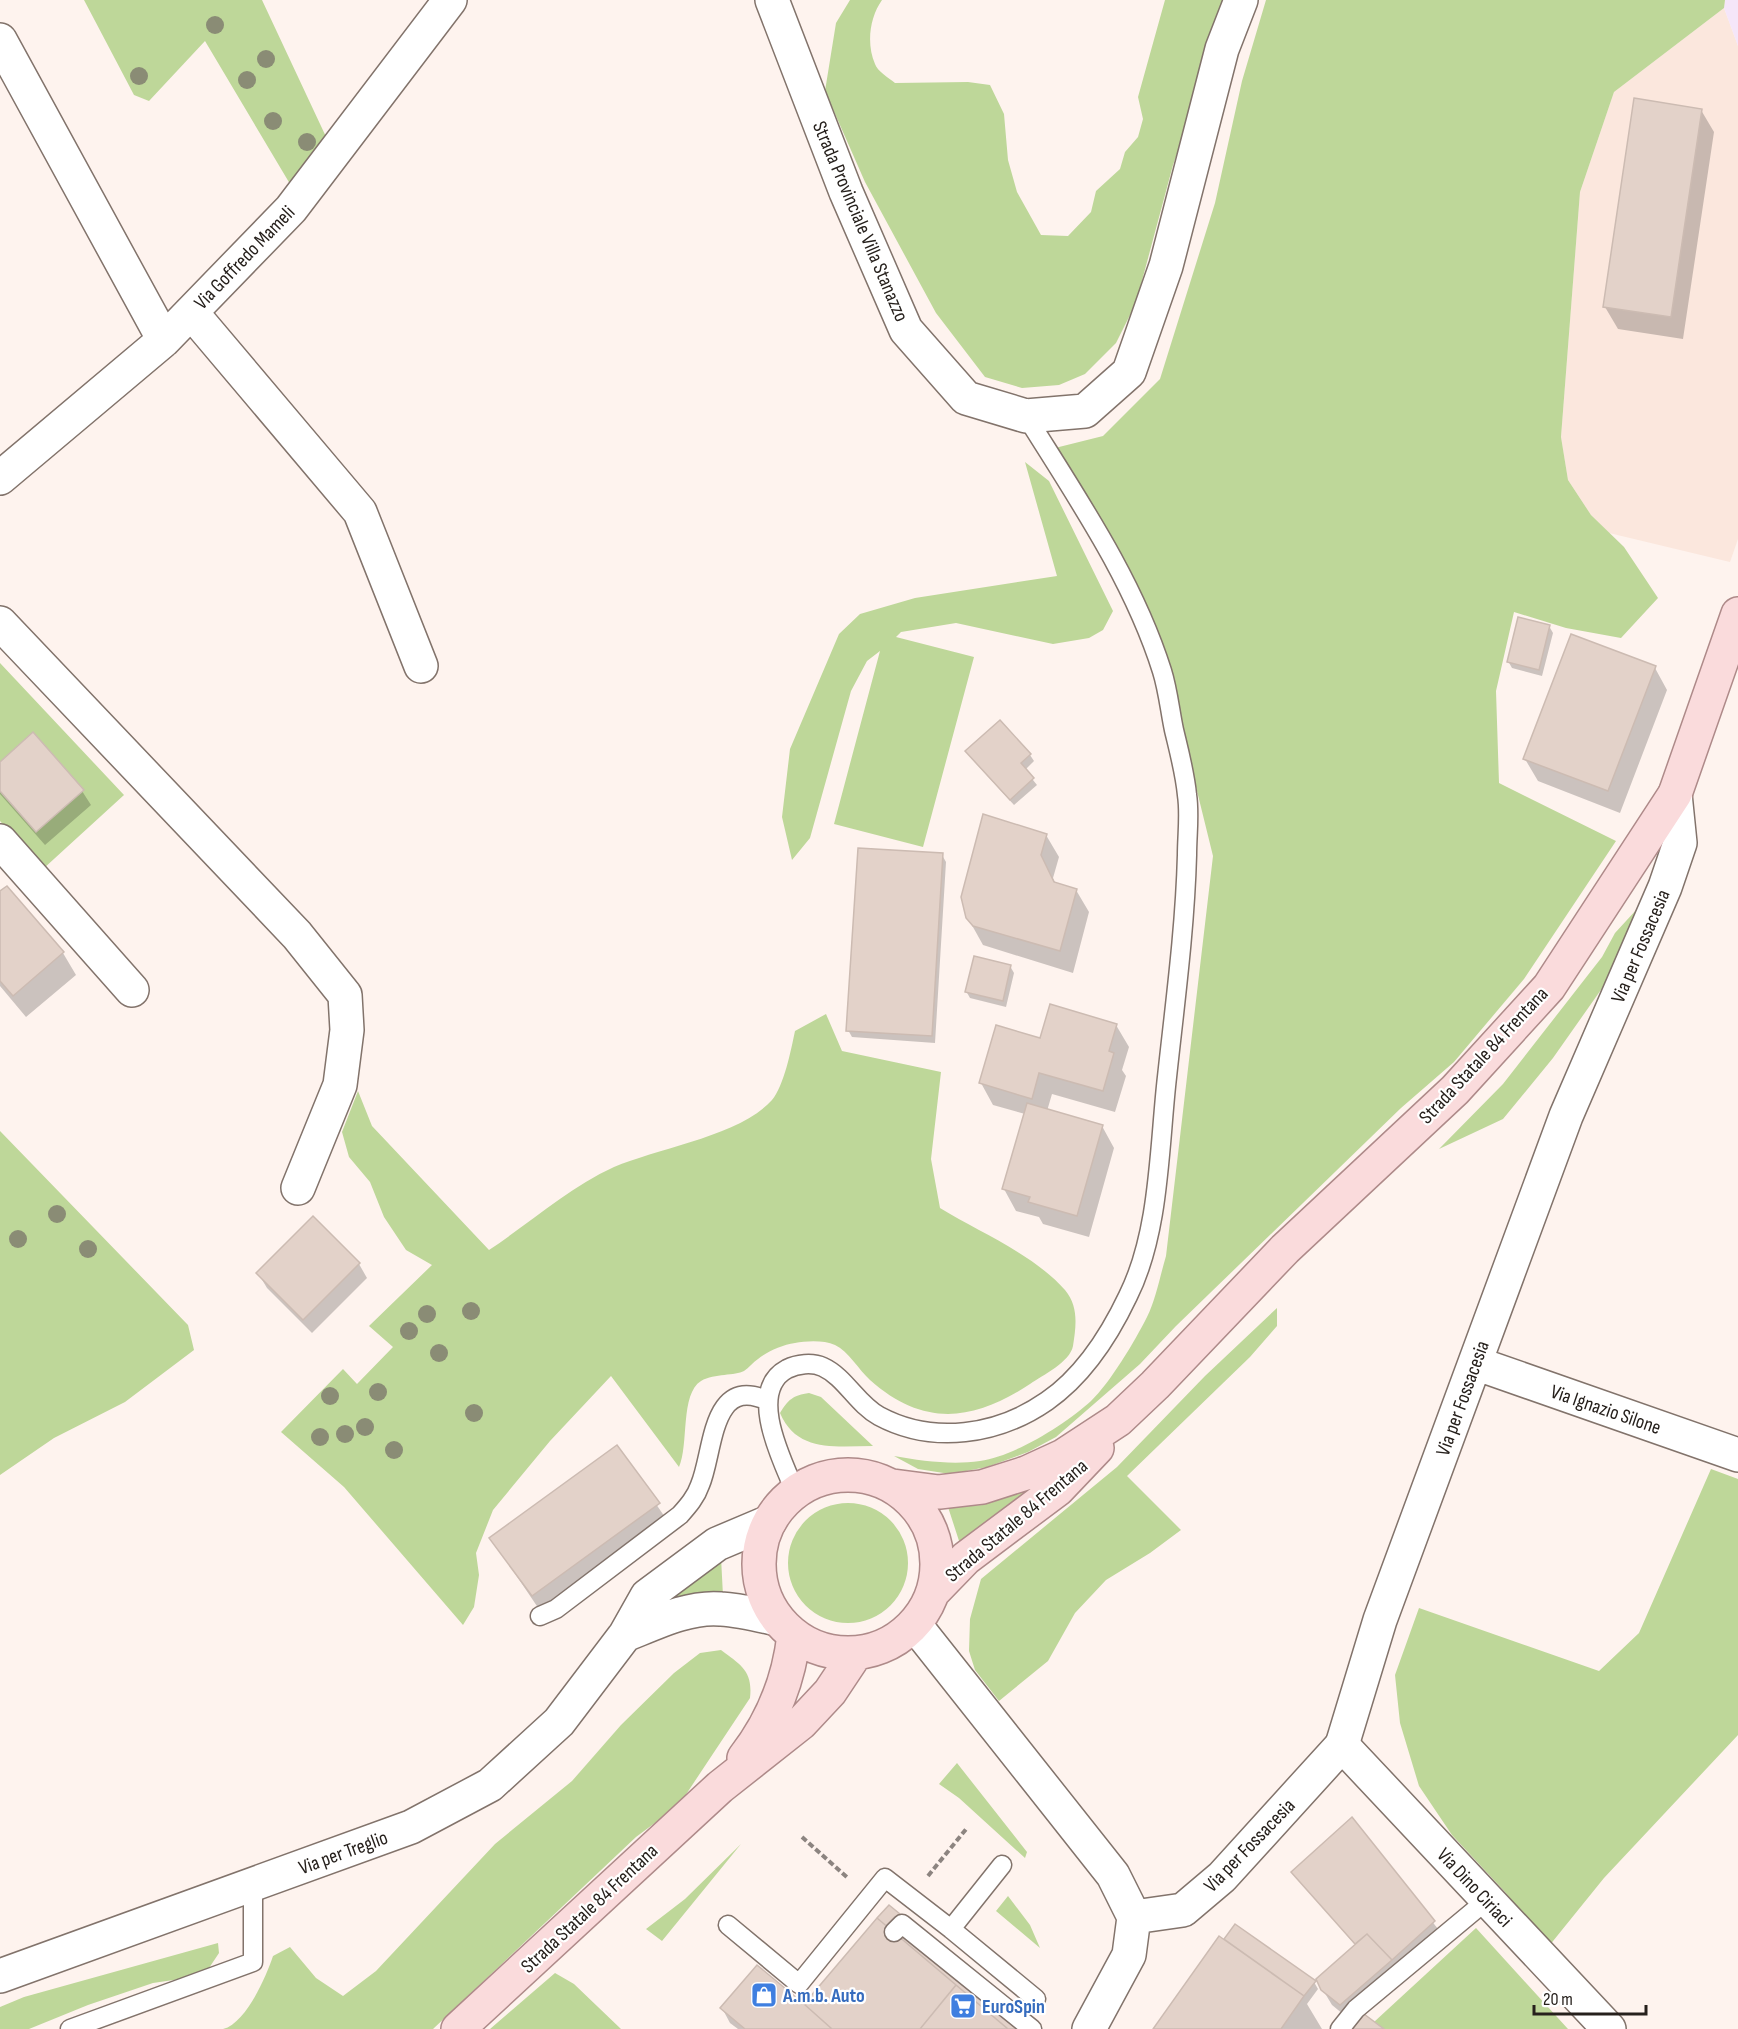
<svg xmlns="http://www.w3.org/2000/svg" width="1738" height="2029" font-family="'Sofia Sans Condensed',sans-serif">
<style>
.built{fill:#fbe7dd}
.industrial{fill:#f5e6f9}
.green{fill:#bed799}
.shadow{fill:#0003}
.building{fill:#e3d2c9;stroke:#ccbbb2;stroke-width:1.5}
.lines{fill:none;stroke-linecap:round;stroke-linejoin:round}
.service-casing{stroke:#82736b;stroke-width:21}
.minor-casing{stroke:#82736b;stroke-width:36}
.tertiary-casing{stroke:#82736b;stroke-width:36}
.secondary-casing{stroke:#82736b;stroke-width:36}
.primary-casing{stroke:#ae8a89;stroke-width:36}
.path{stroke:#8c8480;stroke-width:4;stroke-dasharray:6 3;stroke-linecap:butt}
.service{stroke:#fff;stroke-width:18}
.minor{stroke:#fff;stroke-width:33}
.tertiary{stroke:#fff;stroke-width:33}
.secondary{stroke:#fff;stroke-width:33}
.primary{stroke:#fadbdc;stroke-width:33}
.tree{fill:#8a8c75}
.labels{text-anchor:middle;stroke-width:4.5;stroke-linejoin:round;paint-order:stroke}
.street-label{font-size:20px;fill:#26201c;stroke:#fff}
.shop-label{font-size:20px;font-weight:bold;fill:#366cbe;stroke:#fff;text-anchor:start}
</style>
<rect width="100%" height="100%" fill="#fef3ee"/>
<!-- built -->
<path class="built" d="M1724 8 1738 46V539L1730 562 1609 533 1591 515 1568 480 1561 437 1580 192 1614 92Z"/>
<!-- industrial -->
<path class="industrial" d="M1725 0H1738V46L1724 8Z"/>
<!-- green -->
<path class="green" d="M84 0H262L328 141 293 189 205 41 149 101 134 95Z
M850 0H882C870 17 866 43 875 64 877 71 889 78 895 83L968 82 990 85 1004 114 1008 160 1017 192 1041 235 1068 236 1091 212 1096 191 1120 169 1125 152 1138 137 1143 119 1138 97 1165 0H1230L1173 165 1136 303 1116 343 1085 374 1059 385 1022 388 985 377 936 313 865 182 825 91 836 23Z
M1266 0H1725L1724 8 1614 92 1580 192 1561 437 1568 480 1591 515 1624 547 1658 598 1621 638 1566 628 1514 612 1496 691 1499 783 1616 841 1524 979 1454 1062 1401 1108 1176 1326 1140 1364 1056 1437 1028 1452 987 1467 950 1474 918 1469 894 1456C922 1461 952 1465 980 1461 1015 1456 1066 1424 1091 1401 1110 1383 1135 1341 1147 1317 1156 1299 1160 1276 1166 1256L1213 856 1168 673 1055 448 1103 436 1160 379 1215 203 1242 81Z
M1025 462 1049 481 1113 611 1103 630 1089 638 1053 644 956 623 901 632 896 637 974 657 923 847 834 824 880 651 867 661 851 691 810 838 792 860 782 817 790 749 839 634 860 614 915 598 1057 576Z
M0 663 124 795 43 869 0 821Z
M1637 909 1610 977 1553 1058 1503 1119 1439 1149 1503 1084 1602 957 1615 933Z
M826 1014 842 1051 941 1072 931 1159 940 1208C981 1233 1033 1254 1065 1290 1079 1307 1076 1326 1073 1346 1070 1362 1043 1375 1030 1384 973 1422 923 1427 870 1380 859 1370 848 1351 835 1345 824 1340 806 1341 795 1343 782 1345 768 1351 758 1359 753 1362 749 1368 744 1371 735 1376 715 1373 701 1381 680 1394 689 1445 679 1467L611 1376 550 1441 493 1510 476 1553 479 1575 474 1607 463 1625 344 1487 281 1432 343 1369 357 1384 393 1347 369 1326 432 1265 406 1250 384 1217 370 1182 349 1157 342 1132 358 1091 372 1126 489 1250C530 1223 568 1188 614 1167 658 1148 740 1136 772 1100 784 1086 791 1050 795 1031Z
M0 1131 188 1325 194 1350 125 1402 54 1438 0 1475Z
M1277 1308V1326L1250 1357 1127 1476 1181 1530 1150 1553 1106 1580 1075 1613 1048 1661 999 1701 975 1670 969 1651 970 1619 981 1579 1117 1467 1205 1376Z
M809 1393 821 1397 873 1446C836 1446 797 1453 780 1413 788 1400 793 1395 809 1393Z
M1711 1469 1738 1479V1735L1604 1878 1549 1946 1505 1892 1452 1835 1419 1786 1400 1723 1395 1675 1419 1608 1599 1671 1639 1633Z
M1041 1485 961 1547 948 1507 983 1505Z
M788 1563a60 60 0 1 1 120 0a60 60 0 1 1-120 0Z
M721 1557 723 1596 654 1612Z
M721 1650C741 1665 753 1671 750 1698L679 1805 636 1837 433 2029H223C246 2023 266 1977 273 1956L290 1947 316 1978 343 1996 376 1971 495 1844 572 1781 621 1725 674 1673 700 1653Z
M957 1763 1027 1852 1025 1858 959 1798 939 1784Z
M741 1844 662 1941 646 1929 685 1899Z
M1008 1896 1030 1925 1040 1948 996 1911Z
M1476 1928 1568 2029H1384L1374 2022Z
M218 1943 219 1953 209 1968 187 1978 153 1983 88 2005 29 2029H0V2007L24 1997Z
M555 1973 574 1984 621 2029H490Z"/>
<!-- shadow -->
<path class="shadow" d="M1701 110 1714 132 1683 339 1618 329 1605 307Z
M1549 626 1553 633 1542 676 1512 668 1508 661Z
M1655 668 1667 690 1620 813 1538 781 1525 759Z
M1030 755 1034 761 1025 770 1037 785 1014 805 971 758Z
M0 764 82 791 91 805 45 845 0 794Z
M1046 835 1059 857 1053 878 1056 884 1076 890 1089 912 1073 973 983 945 964 911 963 898Z
M942 855 946 862 935 1043 852 1037 848 1030Z
M7 888 63 953 76 975 26 1017 0 986V893Z
M1010 966 1014 973 1006 1007 970 998 966 991Z
M1116 1025 1129 1047 1122 1070 1126 1076 1115 1112 1052 1094 1047 1111 1102 1126 1114 1148 1089 1237 1043 1224 1039 1217 1016 1211 1004 1189 1025 1114 993 1105 981 1083 1041 1040Z
M359 1264 367 1278 312 1333 267 1288 258 1273Z
M617 1447 671 1526 545 1618 491 1538Z
M1352 1819 1438 1929 1349 2019 1332 2005 1323 1990 1356 1946 1293 1872Z
M890 1907 1034 2029H738L730 2023 722 2008 811 2014 806 2004Z
M1226 1939 1314 1982 1318 1989 1307 2004 1322 2029H1155L1229 1945Z"/>
<!-- building -->
<path class="building" d="M1634 98 1702 109 1671 317 1603 307Z
M1518 617 1550 625 1539 670 1507 662Z
M1571 634 1656 666 1608 791 1523 759Z
M1000 720 1031 754 1021 763 1034 778 1010 800 965 751Z
M33 732 84 790 36 832 0 791V762Z
M983 814 1047 834 1041 855 1054 882 1077 889 1060 951 973 926 966 918 961 897Z
M858 848 943 853 932 1036 846 1031Z
M7 886 64 952 13 996 0 981V891Z
M974 956 1011 965 1003 1001 965 992Z
M1050 1004 1117 1024 1109 1051 1114 1053 1103 1091 1039 1073 1032 1099 979 1083 996 1025 1040 1038Z
M1027 1103 1103 1125 1077 1216 1028 1202 1030 1197 1002 1189Z
M313 1216 360 1263 303 1320 256 1273Z
M617 1445 660 1503 532 1596 489 1538Z
M1352 1817 1435 1921 1392 1960 1367 1934 1355 1944 1291 1872Z
M889 1905 1032 2022 1028 2029H1008L877 1918Z
M877 1918 956 1985 920 2029H832L804 2004Z
M1235 1924 1316 1981 1304 1996 1224 1939Z
M1367 1934 1392 1960 1340 2005 1321 1990 1316 1979Z
M1219 1936 1304 1996 1281 2029H1153Z
M757 1965 804 2004 832 2029H745L720 2008Z
M956 1985 1008 2029H920Z
M1364 2014 1384 2029H1352Z"/>
<g class="lines">
<defs>
<path id="service" d="M795 1491C783 1462 746 1391 787 1369 797 1364 812 1362 823 1367 845 1377 857 1404 879 1416 933 1445 998 1435 1047 1401 1083 1376 1110 1334 1128 1296 1160 1232 1159 1147 1167 1077 1175 1003 1185 929 1187 855 1187 835 1190 814 1187 795 1185 773 1179 751 1174 730 1170 711 1168 690 1162 671 1133 579 1077 498 1026 416
M540 1616 556 1609 680 1515C688 1506 696 1497 700 1485 714 1453 710 1374 768 1401
M728 1925 799 1984 885 1878 951 1929 1036 1999
M951 1929 1002 1865
M894 1932 902 1924 1032 2029
M70 2029 253 1962V1886
M1340 2029 1356 2009 1487 1900"/>
<path id="minor" d="M772 0 846 192 906 330 966 398 1026 416 1085 411 1129 372 1166 266 1222 49 1241 0
M0 40 164 340
M191 312 360 512 421 666
M0 478 164 340 291 209 450 0
M0 623 297 935 345 995 347 1030 340 1085 298 1188
M0 841 132 990
M1475 1363 1738 1455
M1342 1745 1380 1620 1566 1116 1665 887 1680 843 1675 794"/>
<path id="tertiary" d="M915 1625 1113 1875 1134 1917 1129 1955 1089 2029
M1134 1917 1183 1910 1222 1877 1342 1745 1609 2029"/>
<path id="secondary" d="M625 1635C655 1623 689 1606 721 1609 740 1610 759 1615 777 1619
M0 1976 411 1827 490 1785 559 1722 625 1635 647 1596 717 1544 769 1522"/>
<path id="primary" d="M759 1564a89 89 0 1 1 178 0a89 89 0 1 1-178 0Z
M893 1486 939 1492 982 1487 1026 1473 1063 1456 1118 1420 1155 1385 1285 1249 1455 1090 1549 987 1675 794 1738 614
M934 1591 966 1558 1058 1489 1097 1448
M744 1758C772 1722 789 1679 794 1635
M458 2029 720 1787 801 1723 830 1692 856 1653"/>
</defs>
<!-- service casing -->
<use href="#service" class="service-casing"/>
<!-- minor casing -->
<use href="#minor" class="minor-casing"/>
<!-- tertiary casing -->
<use href="#tertiary" class="tertiary-casing"/>
<!-- secondary casing -->
<use href="#secondary" class="secondary-casing"/>
<!-- primary casing -->
<use href="#primary" class="primary-casing"/>
<!-- path -->
<path class="path" d="M802 1837 849 1879
M928 1876 967 1828"/>
<!-- service -->
<use href="#service" class="service"/>
<!-- minor -->
<use href="#minor" class="minor"/>
<!-- tertiary -->
<use href="#tertiary" class="tertiary"/>
<!-- secondary -->
<use href="#secondary" class="secondary"/>
<!-- primary -->
<use href="#primary" class="primary"/>
</g>
<!-- trees -->
<g class="tree">
<circle cx="215" cy="25" r="9"/>
<circle cx="266" cy="59" r="9"/>
<circle cx="139" cy="76" r="9"/>
<circle cx="247" cy="80" r="9"/>
<circle cx="273" cy="121" r="9"/>
<circle cx="307" cy="142" r="9"/>
<circle cx="57" cy="1214" r="9"/>
<circle cx="18" cy="1239" r="9"/>
<circle cx="88" cy="1249" r="9"/>
<circle cx="471" cy="1311" r="9"/>
<circle cx="427" cy="1314" r="9"/>
<circle cx="409" cy="1331" r="9"/>
<circle cx="439" cy="1353" r="9"/>
<circle cx="378" cy="1392" r="9"/>
<circle cx="330" cy="1396" r="9"/>
<circle cx="474" cy="1413" r="9"/>
<circle cx="365" cy="1427" r="9"/>
<circle cx="345" cy="1434" r="9"/>
<circle cx="320" cy="1437" r="9"/>
<circle cx="394" cy="1450" r="9"/>
</g>
<!-- icons -->
<defs>
<symbol id="shop-square" viewBox="-11 -11 22 22"><rect x="-9" y="-9" width="18" height="18" rx="4" fill="#3f7fe0" stroke="#fff"/><path d="M-5-2.5h2.3a2.7 3.5 0 0 1 5.4 0H5L5.5 6h-11ZM-1.5-2.5h3a1.5 2.3 0 0 0-3 0Z" fill="#fff"/></symbol>
<symbol id="supermarket-square" viewBox="-11 -11 22 22"><rect x="-9" y="-9" width="18" height="18" rx="4" fill="#3f7fe0" stroke="#fff"/><path d="M-6-5.5h2.5l.6 2H6L4.5 2H-2.5L-4.4-4H-6ZM-1.5 3.2a1.3 1.3 0 1 0 .1 0ZM3 3.2a1.3 1.3 0 1 0 .1 0Z" fill="#fff"/></symbol>
</defs>
<g fill-rule="evenodd">
<use href="#shop-square" x="749" y="1980" width="30" height="30"/>
<use href="#supermarket-square" x="948" y="1991" width="30" height="30"/>
</g>
<g class="labels">
<!-- street labels -->
<g class="street-label">
<text transform="translate(861 221) rotate(67)" y="7">Strada Provinciale Villa Stanazzo</text>
<text transform="translate(244 257) rotate(-46)" y="7">Via Goffredo Mameli</text>
<text transform="translate(1640 946) rotate(-67)" y="7">Via per Fossacesia</text>
<text transform="translate(1483 1055) rotate(-47)" y="7">Strada Statale 84 Frentana</text>
<text transform="translate(1462 1398) rotate(-70)" y="7">Via per Fossacesia</text>
<text transform="translate(1606 1409) rotate(19)" y="7">Via Ignazio Silone</text>
<text transform="translate(1016 1520) rotate(-40)" y="7">Strada Statale 84 Frentana</text>
<text transform="translate(1249 1845) rotate(-46)" y="7">Via per Fossacesia</text>
<text transform="translate(343 1852) rotate(-20)" y="7">Via per Treglio</text>
<text transform="translate(1475 1887) rotate(47)" y="7">Via Dino Ciriaci</text>
<text transform="translate(589 1908) rotate(-43)" y="7">Strada Statale 84 Frentana</text>
</g>
<!-- shop labels -->
<g class="shop-label">
<text x="783" y="2002">A.m.b. Auto</text>
<text x="982" y="2013">EuroSpin</text>
</g>
</g>
<!-- scale -->
<path d="M1534 2005v9h112v-9" fill="none" stroke="#26201c" stroke-width="3"/>
<text x="1543" y="2005" font-size="18" fill="#26201c" stroke="#ffffff" stroke-width="4.5" paint-order="stroke">20 m</text>
</svg>
